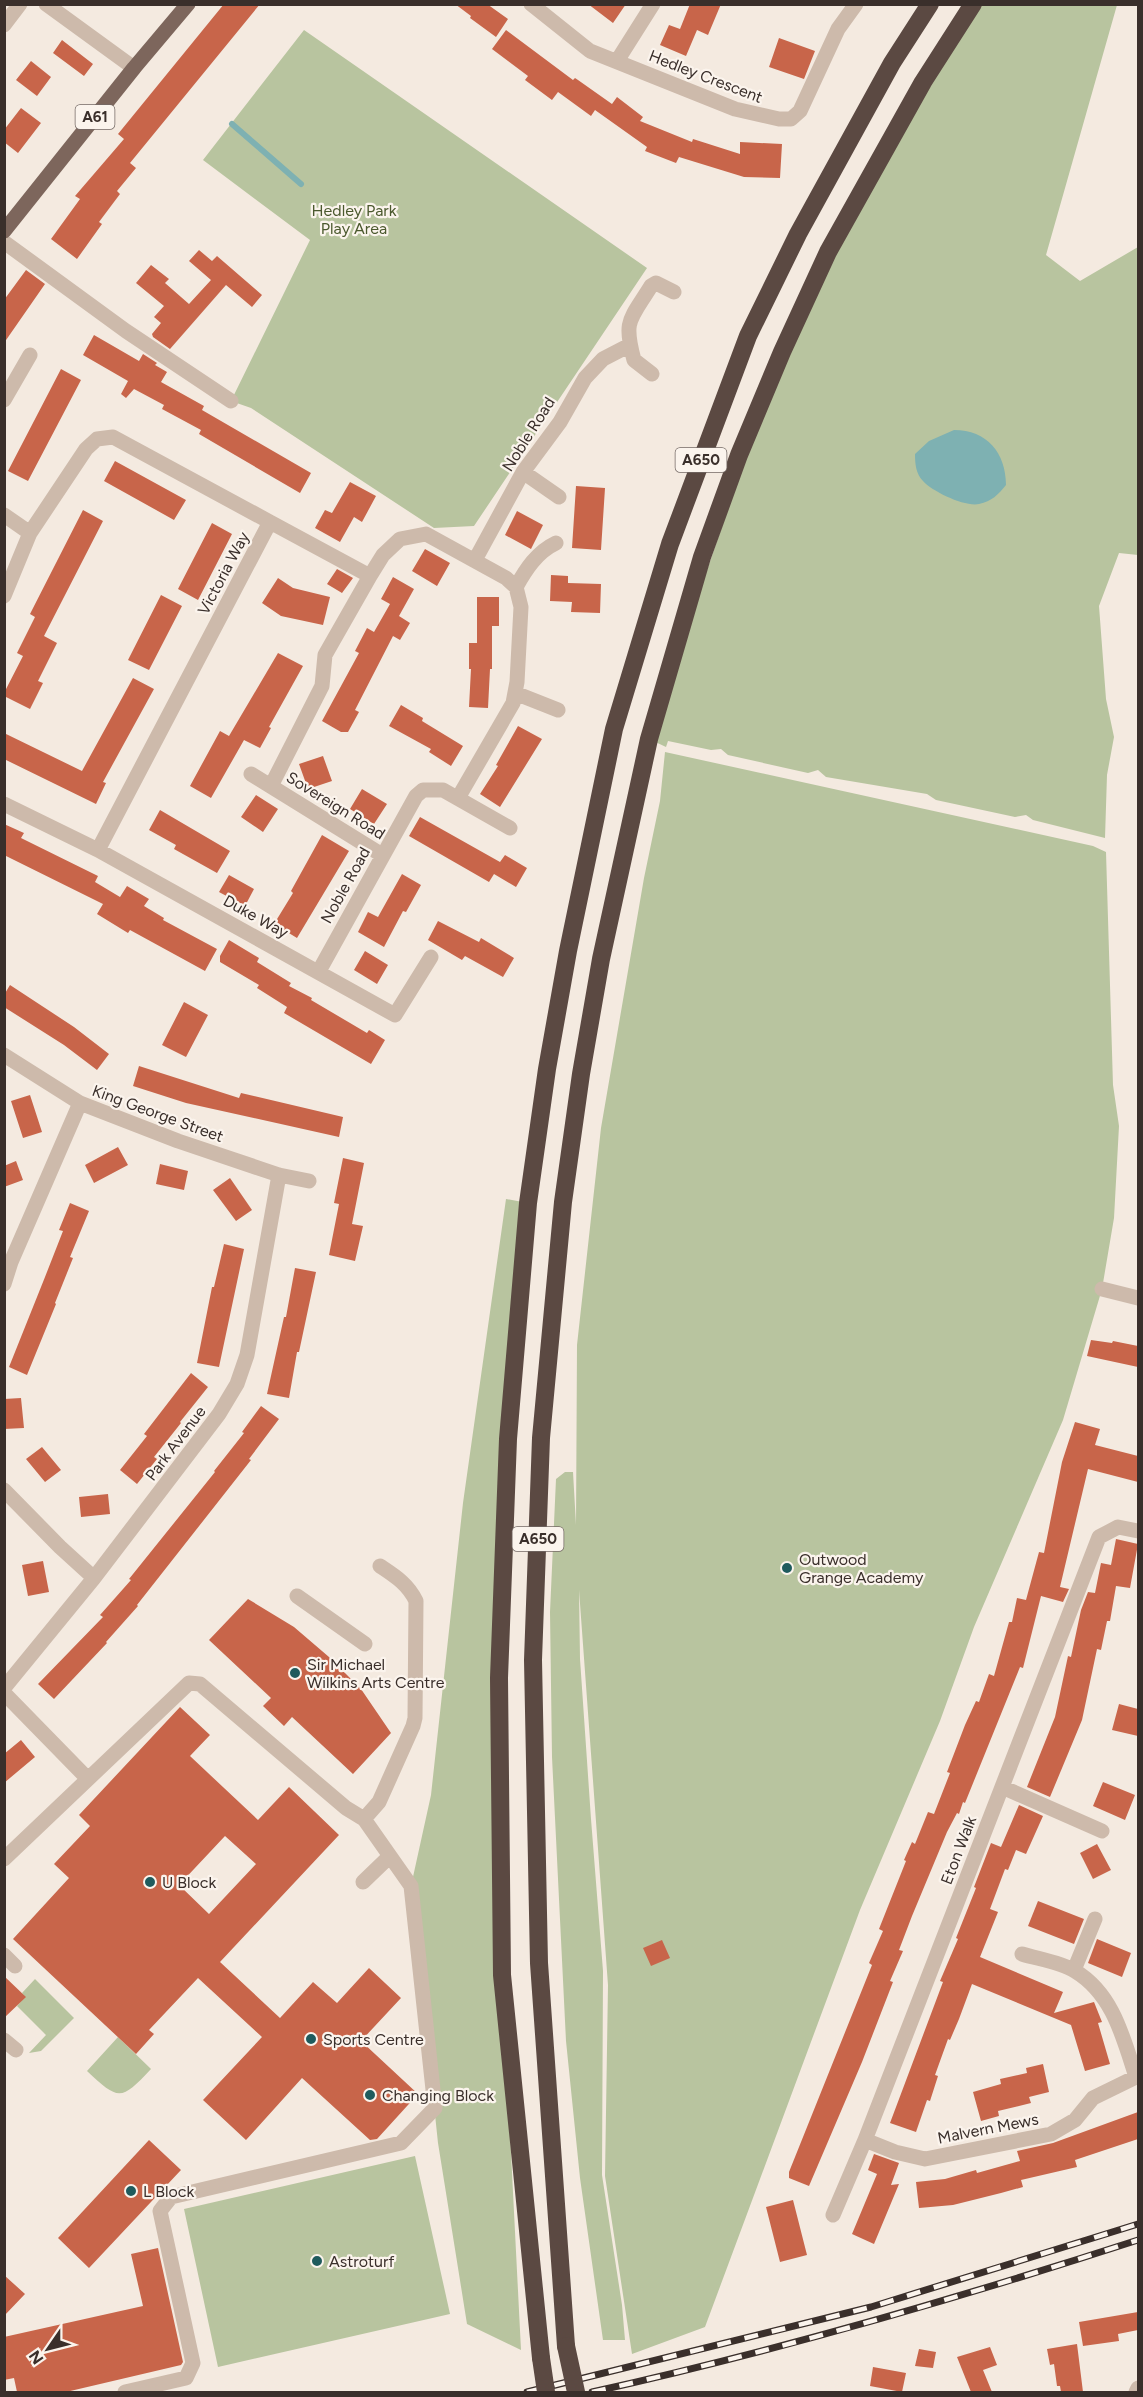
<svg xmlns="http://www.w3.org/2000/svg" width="1143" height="2397" font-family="Figtree,sans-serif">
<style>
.green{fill:#b8c49f}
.water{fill:#7eb1b2}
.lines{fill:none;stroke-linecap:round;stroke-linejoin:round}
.stream{stroke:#7eb1b2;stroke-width:6}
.building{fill:#c8654a;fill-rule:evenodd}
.minor{stroke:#cdbaab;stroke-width:15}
.major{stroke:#7d665c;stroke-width:15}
.highway{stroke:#5b4942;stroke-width:18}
.rail-casing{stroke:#3a2f2b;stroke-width:7}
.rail{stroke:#fbf4ed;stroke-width:4.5;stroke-dasharray:14;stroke-linecap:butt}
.highway-bridge{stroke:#5b4942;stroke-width:18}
.poi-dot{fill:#1f5b5d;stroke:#fbf4ed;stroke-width:2}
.labels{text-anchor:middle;stroke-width:4.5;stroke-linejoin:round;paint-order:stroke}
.shield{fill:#fbf4ed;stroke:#746a65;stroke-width:1.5}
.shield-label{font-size:15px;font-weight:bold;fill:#3a2f2b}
.street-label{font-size:16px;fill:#3a2f2b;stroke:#fbf4ed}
.park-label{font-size:16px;fill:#4b592e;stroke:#fbf4ed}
.poi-label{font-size:16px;fill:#3a2f2b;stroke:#fbf4ed;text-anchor:start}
</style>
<rect width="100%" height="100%" fill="#f4eae0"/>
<!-- green -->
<path class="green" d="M973 5H1117L1046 255 1080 281 1138 247V555L1119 553 1099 606 1106 699 1114 737 1107 775 1105 838 1033 820 1026 815 1015 817 936 800 927 794 826 777 818 770 808 773 728 755 721 749 711 750 668 741 666 747 649 739 782 352Z
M304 30 647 268 474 526 434 528 251 408 231 401 310 240 203 160Z
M665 752 1093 846 1106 852 1113 1085 1119 1126 1114 1218 1102 1289 1063 1420 974 1627 940 1721 860 1910 705 2327 632 2354 605 2176 608 1985 579 1590 580 1659 591 1819 603 1971 602 2175 622 2305 625 2340H603L580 2178 566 2041 552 1757 550 1612 556 1479 565 1472H573L576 1525 577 1345 601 1128 644 878 660 801Z
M506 1199 528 1203 508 1439 502 1975 521 2350 467 2324 438 2143 411 1886 431 1795 463 1503Z
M35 1979 74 2018 41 2051 29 2053 46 2035 17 2006 25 1997 22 1993Z
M118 2037 151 2069C121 2101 119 2101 87 2071Z
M415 2156 450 2314 218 2367 184 2209Z"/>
<!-- water -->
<path class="water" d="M954 430C987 430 1006 453 1006 485 998 495 992 501 979 504 965 507 933 492 923 481 916 474 915 464 915 454L929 441Z"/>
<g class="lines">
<!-- stream -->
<path class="stream" d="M232 124 301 184"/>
</g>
<!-- building -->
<path class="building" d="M224 4H260L130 163 136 168 117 191 120 194 99 222 102 224 77 259 51 239 80 199 75 196 124 139 118 134Z
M455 4H487L508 19 496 37 470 18 471 16Z
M588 4H626L613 23Z
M690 4H721L708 35 697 30 686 56 660 45 669 25 680 29Z
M506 30 573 80 575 78 578 80 612 104 617 97 643 117 640 121 692 142 693 139 740 154V142L782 144 780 178 744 177 679 157 676 163 645 151 647 147 595 110 591 116 558 92 552 100 525 80 528 76 492 49Z
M779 38 815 51 804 79 769 67Z
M62 40 93 64 84 76 53 53Z
M31 61 51 77 37 96 16 80Z
M21 108 41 123 18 153 4 142V130Z
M199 250 212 261 217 256 262 295 252 307 226 285 170 349 153 337 152 334 161 323 154 317 164 306 136 283 151 265 169 279 165 283 189 304 211 280 189 261Z
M26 270 45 284 4 343V300Z
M94 335 139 361 143 354 157 363 155 365 167 372 161 382 204 406 202 410 311 473 300 493 199 434 201 430 162 409 164 405 134 389 126 398 121 394 128 381 83 355Z
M61 369 81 380 28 481 8 471Z
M115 461 186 500 174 520 104 481Z
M350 482 376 496 362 522 354 517 340 542 315 528 325 510 332 513Z
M576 486 605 488 601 550 572 548Z
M83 510 103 521 44 636 57 643 38 681 43 683 30 709 4 696V693L23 656 17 653 35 617 30 614Z
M517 511 543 525 531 549 505 535Z
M212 523 232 534 198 600 178 589Z
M425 549 450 563 437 586 412 571Z
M337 569 353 578 342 593 327 584Z
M551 575 568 576V583L601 584 600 613 571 612 572 602 550 601Z
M393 577 414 589 399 616 410 623 400 640 393 636 355 710 359 712 348 732H341L322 721 359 653 355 651 367 628 374 632 390 604 381 599Z
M278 578 293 588 330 597 323 625 281 616 262 603Z
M161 595 182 606 149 670 128 660Z
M477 597H499V626H492V669H490L488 708 469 707 471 669H469V643H477Z
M278 653 303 666 269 727 271 728 260 748 244 740 211 798 190 786 220 731 229 736Z
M133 678 154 689 103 782 106 783 96 804 4 759V733L82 771Z
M401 705 423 718 422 721 463 746 451 766 429 752 431 749 389 726Z
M518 726 542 739 500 807 480 794 498 766 496 765Z
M323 756 332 781 308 789 299 764Z
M362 789 387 804 374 824 350 809Z
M256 795 278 809 263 832 241 817Z
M160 810 230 851 217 873 174 849 176 845 149 830Z
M420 817 500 862 505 855 527 868 516 887 494 874 489 882 409 836Z
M4 824 24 833 21 838 98 876 95 882 120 897 127 886 149 899 144 906 164 918 163 920 217 949 205 971 130 930 128 933 97 914 103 904 4 855Z
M322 835 349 851 297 938 274 924 293 893 291 891Z
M402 874 421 885 406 912 403 911 384 947 358 932 368 912 378 917Z
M229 875 254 889 245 906 219 892Z
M438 921 479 942 481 938 514 958 503 977 465 956 462 960 428 940Z
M229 940 259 958 257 962 291 983 289 986 312 998 311 1000 367 1033 369 1030 385 1040 371 1064 284 1013 287 1007 257 988 259 985 220 962V956Z
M365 951 388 965 377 984 354 970Z
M10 985 74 1027 109 1054 97 1070 64 1045 4 1007V995Z
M184 1002 208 1015 186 1057 162 1045Z
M139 1066 239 1098 241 1093 343 1117 339 1137 186 1103 133 1086Z
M30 1095 42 1132 23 1138 11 1101Z
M118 1147 128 1165 94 1183 85 1165Z
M343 1158 364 1163 352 1224 363 1226 355 1261 329 1255 339 1204 334 1203Z
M16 1161 23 1180 4 1187V1166Z
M160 1164 188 1171 184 1190 156 1184Z
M230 1178 252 1210 236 1221 213 1190Z
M70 1203 89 1211 70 1257 73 1258 55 1303 56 1304 27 1375 9 1367 45 1277 63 1231 59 1230Z
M224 1244 244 1249 219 1367 197 1363 212 1287H214Z
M295 1268 316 1272 299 1352H297L289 1398 267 1394 284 1317H286Z
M1091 1340 1112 1343 1113 1341 1138 1346V1367L1087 1356Z
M191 1373 208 1387 180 1422 181 1423 154 1457 157 1459 137 1484 120 1470 147 1436 144 1434Z
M21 1398 24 1428 4 1429V1399Z
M261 1406 279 1419 249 1459 251 1460 137 1605 138 1606 106 1642 107 1643 54 1699 38 1684 103 1617 100 1615 131 1580 129 1579 215 1472 214 1471 244 1433 242 1432Z
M1075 1422 1100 1429 1095 1445 1138 1456V1482L1088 1469 1060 1587 1069 1589 1063 1602 1041 1596 1023 1668 1020 1667 965 1803 963 1802 959 1814 957 1813 947 1832 912 1916 899 1950 903 1951 890 1981 893 1982 862 2062 809 2186 789 2178V2172L872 1965 869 1963 883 1931 879 1929 906 1861 904 1860 912 1842 915 1844 928 1812 934 1814 950 1773 947 1772 965 1725 976 1701 979 1702 989 1674 994 1676 1009 1622H1012L1017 1598 1026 1600 1039 1552 1044 1553 1062 1462Z
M42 1447 61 1470 45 1482 26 1459Z
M108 1494 110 1514 81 1517 79 1497Z
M1116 1539 1138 1544 1130 1588 1116 1586 1110 1621H1107L1101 1650 1097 1649 1082 1720 1050 1797 1027 1787 1055 1717 1068 1656 1071 1657 1081 1610 1088 1592 1095 1593 1101 1563 1111 1565Z
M43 1561 49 1592 28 1596 22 1565Z
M248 1599 294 1627 329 1657 361 1689 391 1733 353 1774 292 1717 284 1726 263 1706 271 1698 209 1640Z
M1119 1704 1138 1709V1736L1112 1730Z
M180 1707 210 1735 190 1756 258 1820 289 1787 339 1835 220 1962 280 2018 313 1982 337 2003 369 1968 401 1998 361 2041 418 2094 377 2139 370 2140 302 2078 246 2140 203 2100 262 2037 198 1978 149 2030 154 2034 136 2054 13 1939 69 1878 54 1864 90 1826 79 1815ZM225 1836 256 1864 209 1914 179 1885Z
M21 1740 35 1757 4 1783V1754Z
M1103 1782 1135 1795 1125 1820 1093 1806Z
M1019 1805 1043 1816 1026 1854 1016 1850 1008 1870 1005 1869 990 1909 998 1912 980 1957 1063 1992 1054 2013 1094 2002 1102 2022 1098 2023 1110 2064 1085 2071 1071 2025 972 1984 959 2019 950 2040 948 2039 935 2075 938 2076 930 2101 927 2100 916 2132 890 2123 943 1982 940 1981 958 1939 956 1938 976 1888 974 1887 991 1843 1001 1847Z
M1097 1844 1111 1870 1093 1879 1080 1853Z
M1038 1901 1084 1919 1074 1944 1028 1926Z
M1097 1939 1131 1953 1122 1977 1088 1963Z
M662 1940 670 1958 651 1966 643 1948Z
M4 1976 26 1997 4 2018Z
M1043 2064 1049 2092 1029 2097 1031 2103 998 2111 999 2116 981 2121 973 2092 1001 2084 1000 2079 1027 2073 1026 2068Z
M1138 2112V2139L1075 2160 1077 2167 1021 2180 1023 2187 1001 2193 953 2205 919 2208 916 2182 945 2179 976 2170 977 2173 1020 2161 1017 2151 1053 2143Z
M149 2140 181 2170 89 2268 58 2238Z
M874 2154 899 2163 891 2185 899 2184 874 2244 852 2234 877 2174 868 2170Z
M793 2200 807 2255 780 2262 766 2207Z
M158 2248 183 2362 181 2365 66 2392H17L14 2378 4 2380V2337L143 2306 131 2254Z
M4 2275 25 2294 4 2316Z
M1138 2312V2330L1118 2334 1119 2341 1083 2346 1079 2322Z
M1077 2344 1083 2392H1061L1060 2386H1057L1054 2364 1050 2365 1047 2349Z
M990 2347 997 2365 983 2370 992 2392H971L957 2357Z
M919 2349 936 2352 933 2368 915 2366Z
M873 2367 906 2373 902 2392 870 2386Z"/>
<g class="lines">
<!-- minor -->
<path class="minor" d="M46 4 134 68
M531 4 590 51 735 109 779 119H791L800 111 838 29 856 4
M4 25 20 4
M617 61 653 4
M4 242 126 331 231 401
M652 374 634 360C623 320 630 320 651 286L656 283 674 292
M4 400 30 355
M523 472 559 497
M4 515 30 533
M270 522 370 576
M475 560 523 472 560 422 585 378 603 359 630 345
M516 587C526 569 537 552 556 543
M4 596 30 533 86 449 97 439 113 437 270 522 98 850 4 804
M515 693 558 710
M251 774 382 855
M271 786 322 686 325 655 370 576 383 555 400 539 426 534 506 578 516 587 521 607 517 682 513 703 458 798
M98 850 395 1015 431 957
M319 971 416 796 423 790H443L510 828
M4 1055 80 1103 178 1141 279 1175 309 1181
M4 1284 11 1262 80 1103
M1102 1289 1138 1298
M4 1490 60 1547 94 1578
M297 1596 365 1644
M4 1688 94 1578 219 1414 237 1384 247 1355 279 1175
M4 1693 88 1779
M1002 1787 1102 1831
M364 1819 379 1802 413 1726 415 1718 416 1601C408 1584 395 1576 380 1566
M4 1859 189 1683 200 1684 346 1808 364 1819 411 1886 435 2108 401 2143 171 2197 160 2211 193 2363 186 2378 125 2392
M363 1882 390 1856
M1022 1954C1038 1959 1060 1962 1075 1971 1113 1994 1123 2037 1136 2077
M4 1955 15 1966
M1074 1970 1095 1919
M4 2040 16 2050
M865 2140 895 2152 925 2159 1051 2134 1075 2120 1093 2098 1138 2076
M833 2215 865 2140 1099 1537 1118 1527 1138 1531
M1136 2392 1138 2388"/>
<!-- major -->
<path class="major" d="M4 231 134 68 188 4"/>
<!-- highway -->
<path class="highway" d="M566 2346 539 1963 533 1660 541 1438 563 1202 581 1074 601 959 649 739 702 557 739 455 782 352 828 252 923 82 973 4
M541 2358 502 1975 499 1678 508 1439 528 1203 547 1069 568 951 614 729 670 544 748 336 798 234 892 63 930 4"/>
<defs>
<path id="rail" d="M527 2392 871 2307 1138 2224
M592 2392C777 2351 959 2298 1138 2240"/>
</defs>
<!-- rail casing -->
<use href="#rail" class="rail-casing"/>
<!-- rail -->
<use href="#rail" class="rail"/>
<!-- highway-bridge -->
<path class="highway-bridge" d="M566 2346 576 2392
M541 2358 546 2392"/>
</g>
<!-- markers -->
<g class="poi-dot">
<circle cx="787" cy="1568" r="6"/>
<circle cx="295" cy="1673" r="6"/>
<circle cx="150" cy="1882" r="6"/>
<circle cx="311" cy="2039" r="6"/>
<circle cx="370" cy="2095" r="6"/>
<circle cx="131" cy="2191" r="6"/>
<circle cx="317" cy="2261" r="6"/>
</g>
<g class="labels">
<!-- shield labels -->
<g class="shield">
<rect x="75.5" y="105" width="39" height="24" rx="4.5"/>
<rect x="675.5" y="448" width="51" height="24" rx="4.5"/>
<rect x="512.5" y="1527" width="51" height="24" rx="4.5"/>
</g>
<g class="shield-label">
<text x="95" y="122">A61</text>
<text x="701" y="465">A650</text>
<text x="538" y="1544">A650</text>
</g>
<!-- street labels -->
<g class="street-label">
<text transform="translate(706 76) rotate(21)" y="6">Hedley Crescent</text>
<text transform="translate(528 434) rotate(-58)" y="6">Noble Road</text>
<text transform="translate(223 573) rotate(-62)" y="6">Victoria Way</text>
<text transform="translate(336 805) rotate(32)" y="6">Sovereign Road</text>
<text transform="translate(345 885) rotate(-61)" y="6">Noble Road</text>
<text transform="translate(256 916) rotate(29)" y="6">Duke Way</text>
<text transform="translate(158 1113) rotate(20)" y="6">King George Street</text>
<text transform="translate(175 1443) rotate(-53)" y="6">Park Avenue</text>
<text transform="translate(958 1850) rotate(-69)" y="6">Eton Walk</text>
<text transform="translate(988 2128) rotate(-11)" y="6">Malvern Mews</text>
</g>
<!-- park labels -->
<g class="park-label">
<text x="354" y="216">Hedley Park<tspan x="354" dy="18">Play Area</tspan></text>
</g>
<!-- poi labels -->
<g class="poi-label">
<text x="799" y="1565">Outwood<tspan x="799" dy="18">Grange Academy</tspan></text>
<text x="307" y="1670">Sir Michael<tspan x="307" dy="18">Wilkins Arts Centre</tspan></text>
<text x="162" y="1888">U Block</text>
<text x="323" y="2045">Sports Centre</text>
<text x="382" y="2101">Changing Block</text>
<text x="143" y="2197">L Block</text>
<text x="329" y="2267">Astroturf</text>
</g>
</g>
<!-- border -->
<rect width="1143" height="2397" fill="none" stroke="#3a2f2b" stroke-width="12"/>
<!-- north arrow -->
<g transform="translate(48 2349) rotate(235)" stroke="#fbf4ed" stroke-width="4.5" paint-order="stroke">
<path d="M0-4.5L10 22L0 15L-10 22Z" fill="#3a2f2b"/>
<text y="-9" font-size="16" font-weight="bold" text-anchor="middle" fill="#3a2f2b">N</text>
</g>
</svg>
